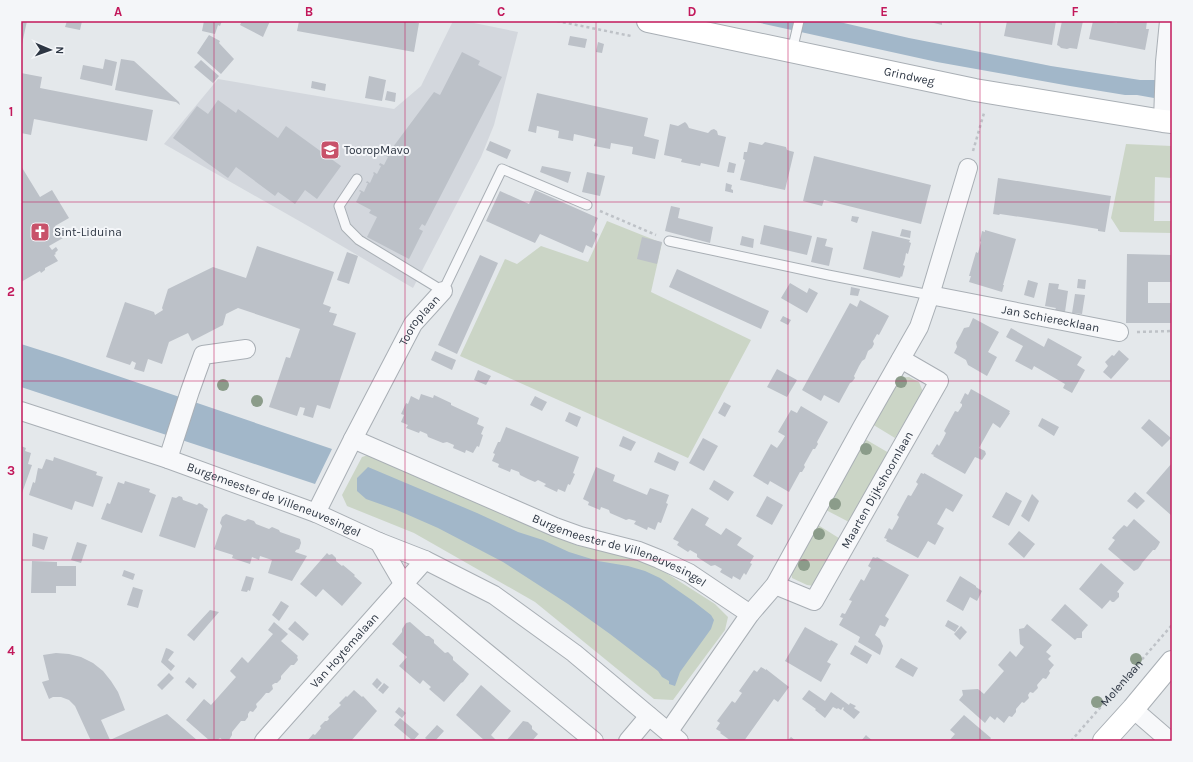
<svg xmlns="http://www.w3.org/2000/svg" width="1193" height="762" font-family="Karla,sans-serif">
<style>
.built{fill:#d3d7dd}
.green{fill:#cbd5c6}
.water{fill:#a2b7c9}
.building{fill:#bcc1c8}
.lines{fill:none;stroke-linecap:round;stroke-linejoin:round}
.lane-casing{stroke:#a9afb5;stroke-width:11}
.street-casing{stroke:#a9afb5;stroke-width:20}
.secondary-casing{stroke:#a9afb5;stroke-width:24}
.path{stroke:#bec2c7;stroke-width:2.5;stroke-dasharray:3 3;stroke-linecap:butt}
.lane{stroke:#f7f8fa;stroke-width:9}
.street{stroke:#f7f8fa;stroke-width:18}
.secondary{stroke:#fff;stroke-width:22}
.tree{fill:#8b9c8a}
.grid{fill:none;stroke:#c2185b;stroke-width:1;stroke-opacity:0.55}
.labels{text-anchor:middle;stroke-width:4;stroke-linejoin:round;paint-order:stroke}
.street-label{font-size:12px;fill:#2d3643;stroke:#f4f6f9}
.poi-label{font-size:12px;fill:#2d3643;stroke:#f4f6f9;text-anchor:start}
.neatline{fill:none;stroke:#c2185b;stroke-width:1.5}
.grid-label{font-size:13px;text-anchor:middle;font-weight:bold;fill:#c2185b}
</style>
<rect width="100%" height="100%" fill="#e4e8eb"/>
<!-- built -->
<path class="built" d="M453 21H464L518 32 494 125 481 157 413 288 308 226 164 144 218 79 394 109 421 86Z"/>
<!-- green -->
<path class="green" d="M1126 144 1172 146V178L1155 177 1154 221H1172V233L1120 232 1111 218Z
M607 221 662 243 651 292 751 340 688 458 460 356 505 259 517 264 541 246 588 262Z
M909 377 919 382 923 392 895 438 872 424 899 378Z
M865 439 889 453 849 522 824 509Z
M368 455 576 545 626 556 660 569 715 604 728 617 725 630 673 700 654 699 535 602 414 533 347 506 342 495 362 457Z
M818 525 842 540 814 586 807 585 792 578 791 572Z"/>
<!-- water -->
<path class="water" d="M751 21H835L909 38 1051 66 1140 80H1155L1172 98H1154L1137 95H1125L1070 86 937 62Z
M21 344 62 357 332 449 315 484 21 387Z
M368 467 477 513 518 532 543 540 569 552 598 561 628 566 645 571 660 578 693 601 711 615 714 620 711 629 680 672 675 686 669 684V681L662 677 658 671 610 634 568 604 503 562 438 528 397 510 366 499 357 491V478Z"/>
<!-- building -->
<path class="building" d="M21 21H27L22 44H21Z
M67 21H82L80 30 65 27Z
M204 21H222L220 26 218 25 215 34 202 31Z
M242 21H270L263 37 240 25Z
M299 21H410L419 23 414 52 297 31Z
M926 21H950V23L942 22V25Z
M1007 21H1056L1052 45 1004 36Z
M1062 21H1083L1077 49 1070 48 1067 49 1061 48 1059 46 1057 45Z
M1093 21H1107L1117 23V21H1147L1146 29H1149L1145 50 1089 39Z
M209 35 220 41 219 43 234 59 221 74 197 53Z
M570 36 587 39 585 48 568 45Z
M598 42 604 44 602 53 596 52Z
M462 52 480 61 478 65 502 77 425 226 422 224 419 229 423 231 409 259 367 237 377 217 369 213 371 210 356 202 361 192 359 191 360 190 364 192 368 183H366L367 181 370 183 374 174 373 173 374 172 377 174 381 166 379 165 380 163 384 165 388 157 386 156 387 154 390 156 395 148 393 147 434 92 440 95Z
M105 59 117 62 112 86 80 79 83 65 103 69Z
M121 59 134 61 179 102 180 105 176 102 115 90Z
M201 60 219 76 213 83 194 67Z
M21 73 42 77 40 88 153 110 147 141 34 119 31 135 21 133Z
M369 76 386 80 382 101 365 98Z
M312 81 326 84 325 91 311 88Z
M387 91 396 93 395 102 385 100Z
M537 93 648 118 644 136 659 140 655 159 632 154 633 147 611 143 610 149 594 146 596 139 574 134 573 141 558 138 559 131 537 126 536 133 528 131Z
M218 100 236 113 238 109 278 138 286 126 341 166 317 199 305 190 295 204 278 192 275 196 236 167 228 178 173 138 197 106 208 114Z
M685 122 687 124 689 128 708 133 711 130 714 129 717 131 718 135 726 137 719 167 701 163 700 166 681 162 682 159 664 155 670 124 678 126Z
M490 141 511 150 507 159 486 150Z
M749 142 762 145 765 142 786 147 787 150 794 152 785 190 740 180 745 160 743 159 744 152H747Z
M814 156 931 185 921 224 824 200 822 206 803 201Z
M729 162 736 164 734 173 727 172Z
M21 166 40 197 52 190 69 218 55 226 63 238 49 246 52 250 56 247 58 250 55 253 56 254 54 255 58 261 45 268V270L41 273 40 271 21 282Z
M542 166 571 172 568 183 540 172Z
M587 172 605 176 600 196 582 192Z
M998 178 1111 196 1105 232 1098 231V229L1068 224 1000 214 999 215 993 214Z
M726 183 732 185 731 189 733 190V193L725 191Z
M535 190 598 218 592 231 598 234 592 248 586 245 583 253 540 234 535 243 486 221 500 191 529 204Z
M671 206 680 208 678 218 713 227 710 243 665 231Z
M852 216 859 217 857 223 851 221Z
M764 225 812 236 807 255 760 244Z
M902 229 911 231 910 238 900 236Z
M985 230 1016 239 1003 285H1004L1002 292 969 282 971 276H969L976 252 978 253 981 242 980 241 982 231 985 232Z
M872 231 910 240 909 242 911 243 908 254 906 253 905 259 903 265 905 266 902 277 901 276 900 278 863 269Z
M742 236 754 239 753 248 740 245Z
M642 237 662 242 657 264 637 259Z
M817 237 827 239 825 246 833 248 829 266 811 262Z
M257 246 334 272 323 304 331 307 329 312 337 314 333 325 356 333 330 409 317 405 313 418 303 415 305 408 300 407 297 416 269 407 286 357 290 358 300 329 238 308 226 314 223 325 192 341 188 333 169 342 162 364 148 359 144 372 134 369 136 363 132 361 130 365 106 357 125 302 154 312 155 315 163 310 162 308 168 289 213 267 246 278Z
M347 252 358 256 349 284 337 280Z
M1127 254 1172 255V282H1148V303H1172V323H1126Z
M480 255 498 263 457 354 438 345Z
M677 269 769 311 761 329 669 287Z
M1078 279 1086 280 1085 289 1077 288Z
M1028 280 1038 283 1034 298 1024 295Z
M790 283 807 293 809 288 818 293 807 313 781 298Z
M1049 283 1059 284 1058 289 1068 291 1065 312 1055 310 1056 308 1045 306Z
M851 287 860 289 858 296 850 295Z
M1075 294 1085 295 1082 314 1072 313Z
M860 300 889 316 879 335 877 334 873 341 874 344 872 348 868 351 865 359 862 361 859 366 854 376 855 378 852 382 850 383 839 403 824 395 821 401 802 390 850 303 857 307Z
M783 316 791 320 788 325 780 321Z
M973 318 999 332 988 352 997 357 987 376 968 365 966 360 954 353 957 347 956 343 960 336 964 328 969 327Z
M1011 328 1044 347 1048 338 1082 357 1077 365 1085 370 1072 393 1063 388 1065 384 1034 366 1032 370 1015 361 1023 346 1006 337Z
M1119 350 1129 359 1111 379 1103 372 1108 366 1105 362 1112 355 1114 356Z
M435 351 456 360 452 370 431 360Z
M777 369 797 380 787 397 767 387Z
M478 370 491 376 486 385 474 380Z
M971 389 1010 411 1009 413H1010L1000 428 993 423 979 448 985 451 986 454 982 460 975 457 965 474 933 456 934 455 931 454 937 444 939 446 943 439 946 433 944 431 955 411 958 412 962 406V404L960 403 965 393 968 395Z
M421 394 433 398 434 395 451 403V405L479 418 477 424 484 427 481 434 483 435 479 447 477 446 473 453 466 450 465 453 453 448 454 445 447 442 443 443 428 437 427 434 420 431 419 433 406 428 408 425 401 422 404 415 401 414 406 403 408 404 411 396 419 400Z
M535 396 547 402 542 411 530 405Z
M724 402 731 406 725 417 718 413Z
M801 406 828 422 817 442 818 444 815 449H813L804 465 805 467 802 472H800L789 492 770 481 768 485 753 476 771 444 777 448 782 441 785 436 778 432 791 410 797 413Z
M569 412 581 417 577 427 565 421Z
M1042 418 1059 427 1054 436 1038 426Z
M1149 419 1171 438 1162 447 1141 428Z
M506 427 579 457 573 473 575 474 570 485 568 484 565 492 558 489 557 492 544 486 546 484 538 480 535 482 528 479 520 475 519 472 511 469 510 472 498 467 499 464 492 461 495 454 493 453 498 442H500Z
M623 436 636 442 631 451 619 446Z
M703 438 718 446 704 471 689 463Z
M21 446 26 448 25 451 31 453 28 464 32 465 22 493H21Z
M658 452 679 462 675 471 654 462Z
M54 457 97 472 96 475 103 477 93 507 75 501 72 510 29 495 33 482 35 483 38 468 42 469 46 459 53 461Z
M1172 463V516L1146 493Z
M596 467 615 475 613 481 647 495 650 488 669 495 666 503 668 504 661 523 658 522 655 530 648 527 647 530 634 524 636 521 629 519 626 520 610 513 609 510 601 507 600 510 588 505 589 502 583 499Z
M921 473 924 474V473L963 495 953 512 946 508 937 524 944 528 935 545 928 541 918 558 886 541 887 539 884 538 889 528 892 530 896 523 899 517 897 515 908 495 911 496 918 484 916 482Z
M714 480 734 492 728 501 709 489Z
M125 481 150 489 149 492 156 495 142 533 101 519 107 503 110 504 118 482 124 484Z
M1006 492 1022 501 1009 526 992 517Z
M1135 492 1145 501 1137 509 1127 501Z
M1032 494 1039 501 1029 522 1021 516Z
M179 496 182 497 183 500 197 505 199 503 203 505 204 507 208 509 195 548 159 536 172 497 176 498Z
M767 496 783 505 772 525 756 516Z
M692 508 709 518 705 525 721 535 726 528 742 538 737 545 754 556 750 563 752 564 746 575 744 573 740 580 733 576 732 579 720 572 722 569 715 565 711 566 697 557V554L690 550 688 552 677 545 679 542 673 539Z
M226 514 245 521 248 519 254 521 256 524 269 529 272 527 279 530 280 532 300 539 301 543 299 549 296 550 295 552 307 556 292 581 268 573 272 560 260 556 259 560 252 557 250 564 232 558 233 555 214 549 222 526 220 523 222 517Z
M1134 519 1160 542 1158 546 1155 550H1153L1142 563 1141 565 1138 569 1134 571 1108 549 1115 540 1112 538 1118 531 1124 525 1127 527Z
M1019 531 1035 544 1024 558 1008 544Z
M33 533 48 537 44 550 32 546Z
M77 542 87 545 81 563 71 560Z
M327 553 329 555 332 554 336 558V561L342 566 343 565 355 575 354 576 362 583 342 606 323 589 316 597 300 584Z
M873 557 876 558 877 557 909 575 885 616 889 619 885 627 880 625 875 635 880 639 883 646 880 655 858 642 860 637 839 625 843 618 840 617 842 613 845 614 852 601 849 600 861 579 864 581 871 568 868 566Z
M32 561 57 562V566H76V586H56V593H31Z
M1101 563 1124 583 1117 592 1119 593V597L1114 602H1112L1110 600 1102 609 1079 589Z
M124 570 135 574 133 580 122 576Z
M246 576 254 578 250 591 248 590 247 592 241 591Z
M960 576 976 586V587L982 591 977 601 970 597 963 611 946 601Z
M133 587 143 590 138 608 127 605Z
M281 601 289 606 279 621 272 615Z
M1065 604 1088 625 1082 632V638H1077L1075 640 1051 620Z
M210 610 219 612 194 641 187 635Z
M948 620 959 626 955 632 945 626Z
M295 621 309 634 303 641 288 629Z
M274 622 288 634 281 641 298 656 297 657 298 660 294 665H291L281 676V679L277 683H275L272 685 273 689 269 693H266L261 699 256 704 257 707 253 712 250 711 248 714V717L245 721H241L232 732V735L229 740H225L224 741 220 738 217 741H210L186 720 204 699 211 705 236 677 230 671 242 657 248 663 273 634 268 630Z
M410 622 426 636H429L434 640V643L445 653 448 652 453 657V660L469 674 463 682 461 683 444 702 429 689 431 687 423 680 420 684 399 666 407 657 392 644 402 632V629L406 623Z
M1027 624 1052 645 1046 652 1051 656 1048 659 1054 665 1049 671 1050 673 1046 679 1043 678 1037 685 1038 688 1033 693 1030 692 1028 695 1029 698 1024 703 1022 702 1016 709V712L1012 717 1009 716 1004 723 997 717 995 720 990 716 985 723 959 700 963 695 962 690 978 689 984 694 1004 671 998 665 1010 651 1016 657 1024 647 1020 644 1019 629 1024 628Z
M961 626 967 632 960 640 954 634Z
M805 627 830 641 831 640 838 644 827 662 831 664 821 682 785 661Z
M855 645 872 655 867 664 850 654Z
M166 648 169 649 174 652 168 660 175 666 171 671 161 662Z
M56 653 69 654 81 657 93 663 103 671 111 681 118 692 125 710 101 720 110 740 167 714 198 741H91L75 706 69 700 61 697H53L49 699 42 682 49 680 43 655Z
M901 658 918 668 913 677 895 667Z
M761 667 766 670V669L789 687 778 702 774 699 744 741H731L720 733 721 732 716 729 720 723 717 721 732 701 735 703 742 693 739 691 754 670 757 672Z
M169 673 174 678 162 690 157 685Z
M189 677 197 684 193 689 185 682Z
M377 678 382 683 377 689 372 684Z
M384 683 389 687 383 694 378 690Z
M481 685 511 711 491 735 496 740 495 741H485L456 715Z
M354 690 362 697 363 696 377 711 351 741H307L313 734 315 735 321 728 320 726 325 721H327L329 719 328 717 341 705 339 703 346 696 347 697Z
M809 690 825 701 831 692 849 705 850 703 856 706 854 708 860 712 854 719 843 710 844 708 843 707 841 710 838 708 837 709 833 707 825 718 815 710 816 709 802 699Z
M399 707 406 713 402 718 395 712Z
M964 715 991 738 989 741H949L955 734 950 730Z
M400 718 419 734 413 741 394 725Z
M523 721 528 722 532 726V729L538 734 532 741H506Z
M437 725 444 731 435 741H429L425 738Z
M866 735 868 737 873 741H861Z
M791 737 796 741H787Z"/>
<g class="lines">
<defs>
<path id="lane" d="M792 51 799 21
M357 179 339 206 346 227 359 240 443 291 502 169 587 205
M669 241 828 275 930 295"/>
<g id="street">
<path d="M1163 121 1165 62 1169 21"/>
<path id="s2" d="M930 295 1119 332"/>
<path id="s3" d="M21 411 168 459 316 513 379 542 425 560 494 595 574 653 679 741"/>
<path id="s4" d="M353 439 555 527 580 536 639 551 659 559 689 573 750 614"/>
<path d="M168 459 190 391 203 355 246 349"/>
<path id="s5" d="M316 513 353 439 413 324 443 291"/>
<path d="M379 542 404 585 594 741"/>
<path id="s6" d="M775 585 814 601 939 381 901 359"/>
<path d="M1133 709 1170 741"/>
<path d="M669 731 750 614 775 585 862 427 919 327 930 295 968 168"/>
<path id="s7" d="M264 741 425 560"/>
<path d="M628 741 649 716"/>
</g>
<g id="secondary">
<path id="s8" d="M648 21 975 90 1163 121 1172 122"/>
<path d="M1104 741 1133 709 1172 662"/>
</g>
</defs>
<!-- lane casing -->
<use href="#lane" class="lane-casing"/>
<!-- street casing -->
<use href="#street" class="street-casing"/>
<!-- secondary casing -->
<use href="#secondary" class="secondary-casing"/>
<!-- path -->
<g class="path">
<path d="M557 21 631 36"/>
<path d="M973 151 984 113"/>
<path d="M600 211 656 235"/>
<path d="M1137 332 1172 331"/>
<path id="s1" d="M1071 741 1172 625"/>
</g>
<!-- lane -->
<use href="#lane" class="lane"/>
<!-- street -->
<use href="#street" class="street"/>
<!-- secondary -->
<use href="#secondary" class="secondary"/>
</g>
<!-- trees -->
<g class="tree">
<circle cx="901" cy="382" r="6"/>
<circle cx="223" cy="385" r="6"/>
<circle cx="257" cy="401" r="6"/>
<circle cx="866" cy="449" r="6"/>
<circle cx="835" cy="504" r="6"/>
<circle cx="819" cy="534" r="6"/>
<circle cx="804" cy="565" r="6"/>
<circle cx="1136" cy="659" r="6"/>
<circle cx="1097" cy="702" r="6"/>
</g>
<!-- grid -->
<path class="grid" d="M214 21V741M405 21V741M596 21V741M788 21V741M980 21V741M21 202H1172M21 381H1172M21 560H1172"/>
<!-- icons -->
<defs>
<symbol id="school-square" viewBox="-11 -11 22 22"><rect x="-9" y="-9" width="18" height="18" rx="4" fill="#c8526a" stroke="#f4f6f9"/><path d="M0-5L7-2L0 1L-7-2ZM-4 1L0 2.5L4 1V4Q0 6-4 4Z" fill="#fff"/></symbol>
<symbol id="church-square" viewBox="-11 -11 22 22"><rect x="-9" y="-9" width="18" height="18" rx="4" fill="#c8526a" stroke="#f4f6f9"/><path d="M-1.2-6h2.4v3.5h3.3v2.4h-3.3V6h-2.4V-.1h-3.3v-2.4h3.3Z" fill="#fff"/></symbol>
</defs>
<g fill-rule="evenodd">
<use href="#school-square" x="319" y="139" width="22" height="22"/>
<use href="#church-square" x="29" y="221" width="22" height="22"/>
</g>
<g class="labels">
<!-- street labels -->
<g class="street-label">
<text dy="4" stroke="none"><textPath href="#s8" startOffset="267">Grindweg</textPath></text>
<text dy="4" stroke="none"><textPath href="#s2" startOffset="123">Jan Schierecklaan</textPath></text>
<text dy="4" stroke="none"><textPath href="#s5" startOffset="219">Tooroplaan</textPath></text>
<text dy="4" stroke="none"><textPath href="#s6" startOffset="170">Maarten Dijkshoornlaan</textPath></text>
<text dy="4" stroke="none"><textPath href="#s3" startOffset="268">Burgemeester de Villeneuvesingel</textPath></text>
<text dy="4" stroke="none"><textPath href="#s4" startOffset="289">Burgemeester de Villeneuvesingel</textPath></text>
<text dy="4" stroke="none"><textPath href="#s7" startOffset="121">Van Hoytemalaan</textPath></text>
<text dy="4" stroke="none"><textPath href="#s1" startOffset="77">Molenlaan</textPath></text>
</g>
<!-- poi labels -->
<g class="poi-label">
<text x="344" y="154">TooropMavo</text>
<text x="54" y="236">Sint-Liduina</text>
</g>
</g>
<!-- border -->
<rect width="1193" height="762" fill="none" stroke="#f4f6f9" stroke-width="44"/>
<!-- north arrow -->
<g transform="translate(50 50) rotate(92)" stroke="#f4f6f9" stroke-width="3" paint-order="stroke">
<path d="M0-3L7 15L0 10L-7 15Z" fill="#2d3643"/>
<text y="-6" font-size="11" font-weight="bold" text-anchor="middle" fill="#2d3643">N</text>
</g>
<rect x="22" y="22" width="1149" height="718" class="neatline"/>
<g class="grid-label">
<text x="118" y="16">A</text>
<text x="309" y="16">B</text>
<text x="501" y="16">C</text>
<text x="692" y="16">D</text>
<text x="884" y="16">E</text>
<text x="1075" y="16">F</text>
<text x="11" y="116">1</text>
<text x="11" y="296">2</text>
<text x="11" y="475">3</text>
<text x="11" y="655">4</text>
</g>
</svg>
